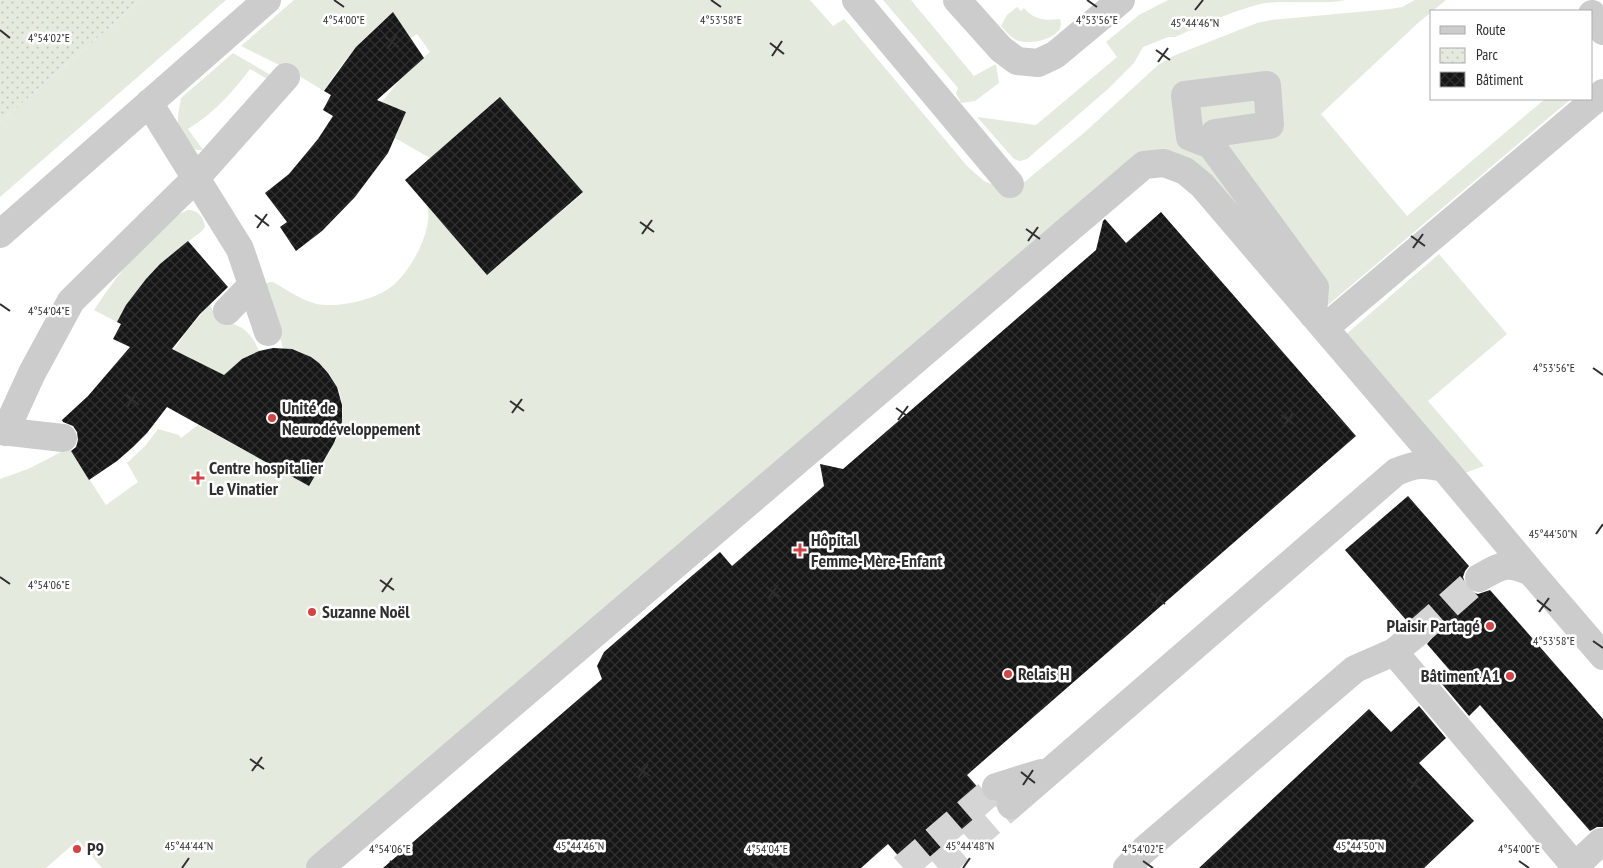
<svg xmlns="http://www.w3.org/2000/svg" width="1603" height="868" font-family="'PT Sans Narrow',sans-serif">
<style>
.green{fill:#e4eade}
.park{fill:url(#park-dots)}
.building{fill:url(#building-cross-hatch)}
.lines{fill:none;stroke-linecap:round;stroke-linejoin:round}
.minor-tunnel{stroke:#d5d5d5;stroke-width:28;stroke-dasharray:28 14;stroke-linecap:butt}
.minor{stroke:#ccc;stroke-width:28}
.ticks{fill:none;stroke:#2f2f2f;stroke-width:2}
.poi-dot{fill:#d24547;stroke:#fff;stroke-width:2}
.labels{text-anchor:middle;stroke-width:5;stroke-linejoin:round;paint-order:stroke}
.poi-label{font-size:18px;font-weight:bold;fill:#2f2f2f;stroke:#fff;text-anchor:start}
.ticks-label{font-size:12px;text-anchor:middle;fill:#2f2f2f;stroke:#fff;stroke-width:5;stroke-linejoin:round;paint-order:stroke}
</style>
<defs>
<pattern id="park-dots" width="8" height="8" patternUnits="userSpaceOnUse" patternTransform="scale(1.25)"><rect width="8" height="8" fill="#e4eade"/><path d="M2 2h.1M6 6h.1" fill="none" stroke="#c4c9bf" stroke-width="1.8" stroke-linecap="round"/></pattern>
<pattern id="building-cross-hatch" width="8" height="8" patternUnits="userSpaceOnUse" patternTransform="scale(1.25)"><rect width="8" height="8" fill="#161616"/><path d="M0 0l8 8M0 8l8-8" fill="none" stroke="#303030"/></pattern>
</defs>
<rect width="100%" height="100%" fill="#fff"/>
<!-- green -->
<path class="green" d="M141 0H226L0 197V122Z
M294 0H810L833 26 844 19 967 166 984 181 998 187 1022 184 1085 132 1158 65 1173 56 1257 23 1271 20 1390 9 1402 7 1415 0H1446L1418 23 1321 114 1407 216 1545 99H1571L1321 311 1343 337 1439 254 1507 334 1428 401 1484 466 1459 475 1174 156 313 868H102L78 840 46 868H0V479L28 469 69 448 106 505 138 482 127 463 145 446 158 429 179 435 181 438 198 425 309 486C320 467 336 447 341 424 350 386 319 353 283 348L264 285 269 282H273C286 289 302 301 317 304 339 308 374 300 391 287 408 274 426 242 428 221 429 216 428 211 427 206L488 274 583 193 430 158 395 138 406 112 382 102 402 77 430 52 417 34 411 38 393 13C365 35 342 61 324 91L291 71 241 46Z
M883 0H911L974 76 996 64 999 83 975 101 961 103 956 93 958 88Z
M1168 0H1346C1319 5 1292 0 1265 3 1235 9 1204 25 1175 37H1168L1143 47 1134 63 1108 89 1027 159 1020 161 1014 159 977 117 1036 125 1117 57 1106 42 1139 15Z
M1017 7 1021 11 1024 8C1034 20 1046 21 1060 19 1067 38 1032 45 1019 41 1011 39 1006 31 1001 26L1007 15Z
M233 53 279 80 276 84 250 69C232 93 214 113 188 129L203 150H196L184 139 178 126V115L181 98Z
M188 210C198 210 204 217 205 227L202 231C166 258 139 282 117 322L94 310C115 278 137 249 166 225 173 219 179 213 188 210Z
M209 305C213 310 216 316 222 320 225 322 229 322 233 324 247 328 254 339 259 351L243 359 221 384 188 367 191 358 174 350 186 332Z"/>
<!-- park -->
<path class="park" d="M0 0H141L0 122Z"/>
<!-- building -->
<path class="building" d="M393 12 424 58 377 100 406 112 388 153 355 197 322 231 296 251 280 227 287 222 265 193 289 174 318 139 333 116 323 110 331 95 324 91 356 47Z
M500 97 583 192 487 275 405 180Z
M1161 212 1356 436 967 775 981 791 985 798 994 806 923 868H909L888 844 861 868H383L602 679 597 666 604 652 687 580 720 552 732 566 824 486 820 464 843 469 1096 250 1103 221 1105 219 1126 243Z
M188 241 228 287 200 314 172 349 224 375 242 359 259 351 273 348 292 349 311 357 319 363 328 373 337 387 342 405V422L334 443 309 486 167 407 147 433 133 447 117 461 89 480 71 451 76 447 78 440 77 432 73 426 63 422 62 420 88 396 130 347 113 339 121 324 117 322 126 305 146 279 160 264Z
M1408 496 1469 566 1465 571 1463 577 1466 586 1472 592 1478 594 1490 590 1603 719V827H1597L1590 831 1480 705 1469 716 1442 684 1453 674 1427 644 1432 638V631L1429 623 1422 618H1414L1407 621 1345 550Z
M1419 706 1446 738 1419 763 1474 821 1424 868H1199L1369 709 1391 732Z"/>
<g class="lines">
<!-- minor-tunnel -->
<path class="minor-tunnel" d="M1417 633 1479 578
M903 868 996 787
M938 868 1011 805"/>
<!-- minor -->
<path class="minor" d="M856 0 1010 184
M957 0 1001 49 1017 61 1038 63 1055 55 1121 0
M1592 14 1603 31
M149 103 240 249 268 332
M1211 145 1215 133 1270 125 1267 85 1185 95 1190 137 1211 145 1315 287 1313 315
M0 234 267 0
M227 311 252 285
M1333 321 1603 93
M0 431 63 438
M5 432 32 373 71 301 197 177 286 77
M1479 578C1502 565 1506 561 1531 572L1603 656
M1394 652 1575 866
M996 787 1041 773
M1011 805 1396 472C1415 464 1423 463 1444 468L1531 572
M320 868 1144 165 1164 163 1185 171 1202 185 1444 468
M1127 868 1144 850 1355 669 1394 652 1417 633
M1573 868 1601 842"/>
</g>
<!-- ticks -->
<path class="ticks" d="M334 0 344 7M711 0 721 7M1087 0 1097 7M1195 10 1203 0M0 30 10 38M385 37 399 47M770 43 784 54M387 49 397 35M1156 50 1170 60M772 56 782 41M1158 62 1168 48M255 215 269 226M640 222 654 232M257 228 267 214M1026 229 1040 239M642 234 652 220M1411 236 1425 246M1028 241 1038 227M1413 248 1423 234M0 304 10 311M1593 368 1603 375M125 394 139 405M510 401 524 411M127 407 137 392M896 408 910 418M512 413 522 399M1281 415 1295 425M898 420 908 406M1283 427 1293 413M1596 534 1603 524M0 577 10 584M380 580 394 590M766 587 780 597M382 592 392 578M1151 593 1165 604M768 599 778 585M1537 600 1551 611M1153 606 1163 592M1539 612 1549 598M1593 641 1603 648M250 759 264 769M636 766 650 776M252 771 262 757M1021 772 1035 783M638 778 648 764M1407 779 1421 789M1023 785 1033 770M1409 791 1419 777M390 861 400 868M767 861 777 868M1143 861 1153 868M1519 861 1529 868M182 868 189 858M572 868 580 858M963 868 970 858M1353 868 1360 858"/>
<!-- markers -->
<g class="poi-dot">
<circle cx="272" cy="418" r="5"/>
<path d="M195.5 470.5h5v5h5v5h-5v5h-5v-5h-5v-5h5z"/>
<path d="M797.5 542.5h5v5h5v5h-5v5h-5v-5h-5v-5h5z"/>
<circle cx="312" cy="612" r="5"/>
<circle cx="1490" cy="626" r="5"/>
<circle cx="1008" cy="674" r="5"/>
<circle cx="1510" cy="676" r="5"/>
<circle cx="77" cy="849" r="5"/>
</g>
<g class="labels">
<!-- poi labels -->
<g class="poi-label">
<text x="282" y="414">Unité de<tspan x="282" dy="21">Neurodéveloppement</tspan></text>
<text x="209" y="474">Centre hospitalier<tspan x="209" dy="21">Le Vinatier</tspan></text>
<text x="811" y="546">Hôpital<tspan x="811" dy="21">Femme-Mère-Enfant</tspan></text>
<text x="322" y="618">Suzanne Noël</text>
<text x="1480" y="632" text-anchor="end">Plaisir Partagé</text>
<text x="1018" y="680">Relais H</text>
<text x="1500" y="682" text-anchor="end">Bâtiment A1</text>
<text x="87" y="855">P9</text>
</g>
</g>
<g class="ticks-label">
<text x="344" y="24">4°54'00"E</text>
<text x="721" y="24">4°53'58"E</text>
<text x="1097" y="24">4°53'56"E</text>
<text x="1195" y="27">45°44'46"N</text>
<text x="49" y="42">4°54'02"E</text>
<text x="49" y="315">4°54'04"E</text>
<text x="1554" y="372">4°53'56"E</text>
<text x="1553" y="538">45°44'50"N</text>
<text x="49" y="589">4°54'06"E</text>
<text x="1554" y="645">4°53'58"E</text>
<text x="189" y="850">45°44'44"N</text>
<text x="580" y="850">45°44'46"N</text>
<text x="970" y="850">45°44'48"N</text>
<text x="1360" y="850">45°44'50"N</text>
<text x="390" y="853">4°54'06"E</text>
<text x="767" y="853">4°54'04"E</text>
<text x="1143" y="853">4°54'02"E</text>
<text x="1519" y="853">4°54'00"E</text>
</g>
<!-- legend -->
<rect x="1430" y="10" width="162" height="90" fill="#ffffff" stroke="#acacac"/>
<rect x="1440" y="26" width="25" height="8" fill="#cccccc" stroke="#acacac"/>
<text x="1476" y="35" font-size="15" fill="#2f2f2f">Route</text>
<rect x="1440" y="48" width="25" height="15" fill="url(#park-dots)" stroke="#acacac"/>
<text x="1476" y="60" font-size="15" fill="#2f2f2f">Parc</text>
<rect x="1440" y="72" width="25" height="15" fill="url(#building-cross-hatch)" stroke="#acacac"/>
<text x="1476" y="85" font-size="15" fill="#2f2f2f">Bâtiment</text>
</svg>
